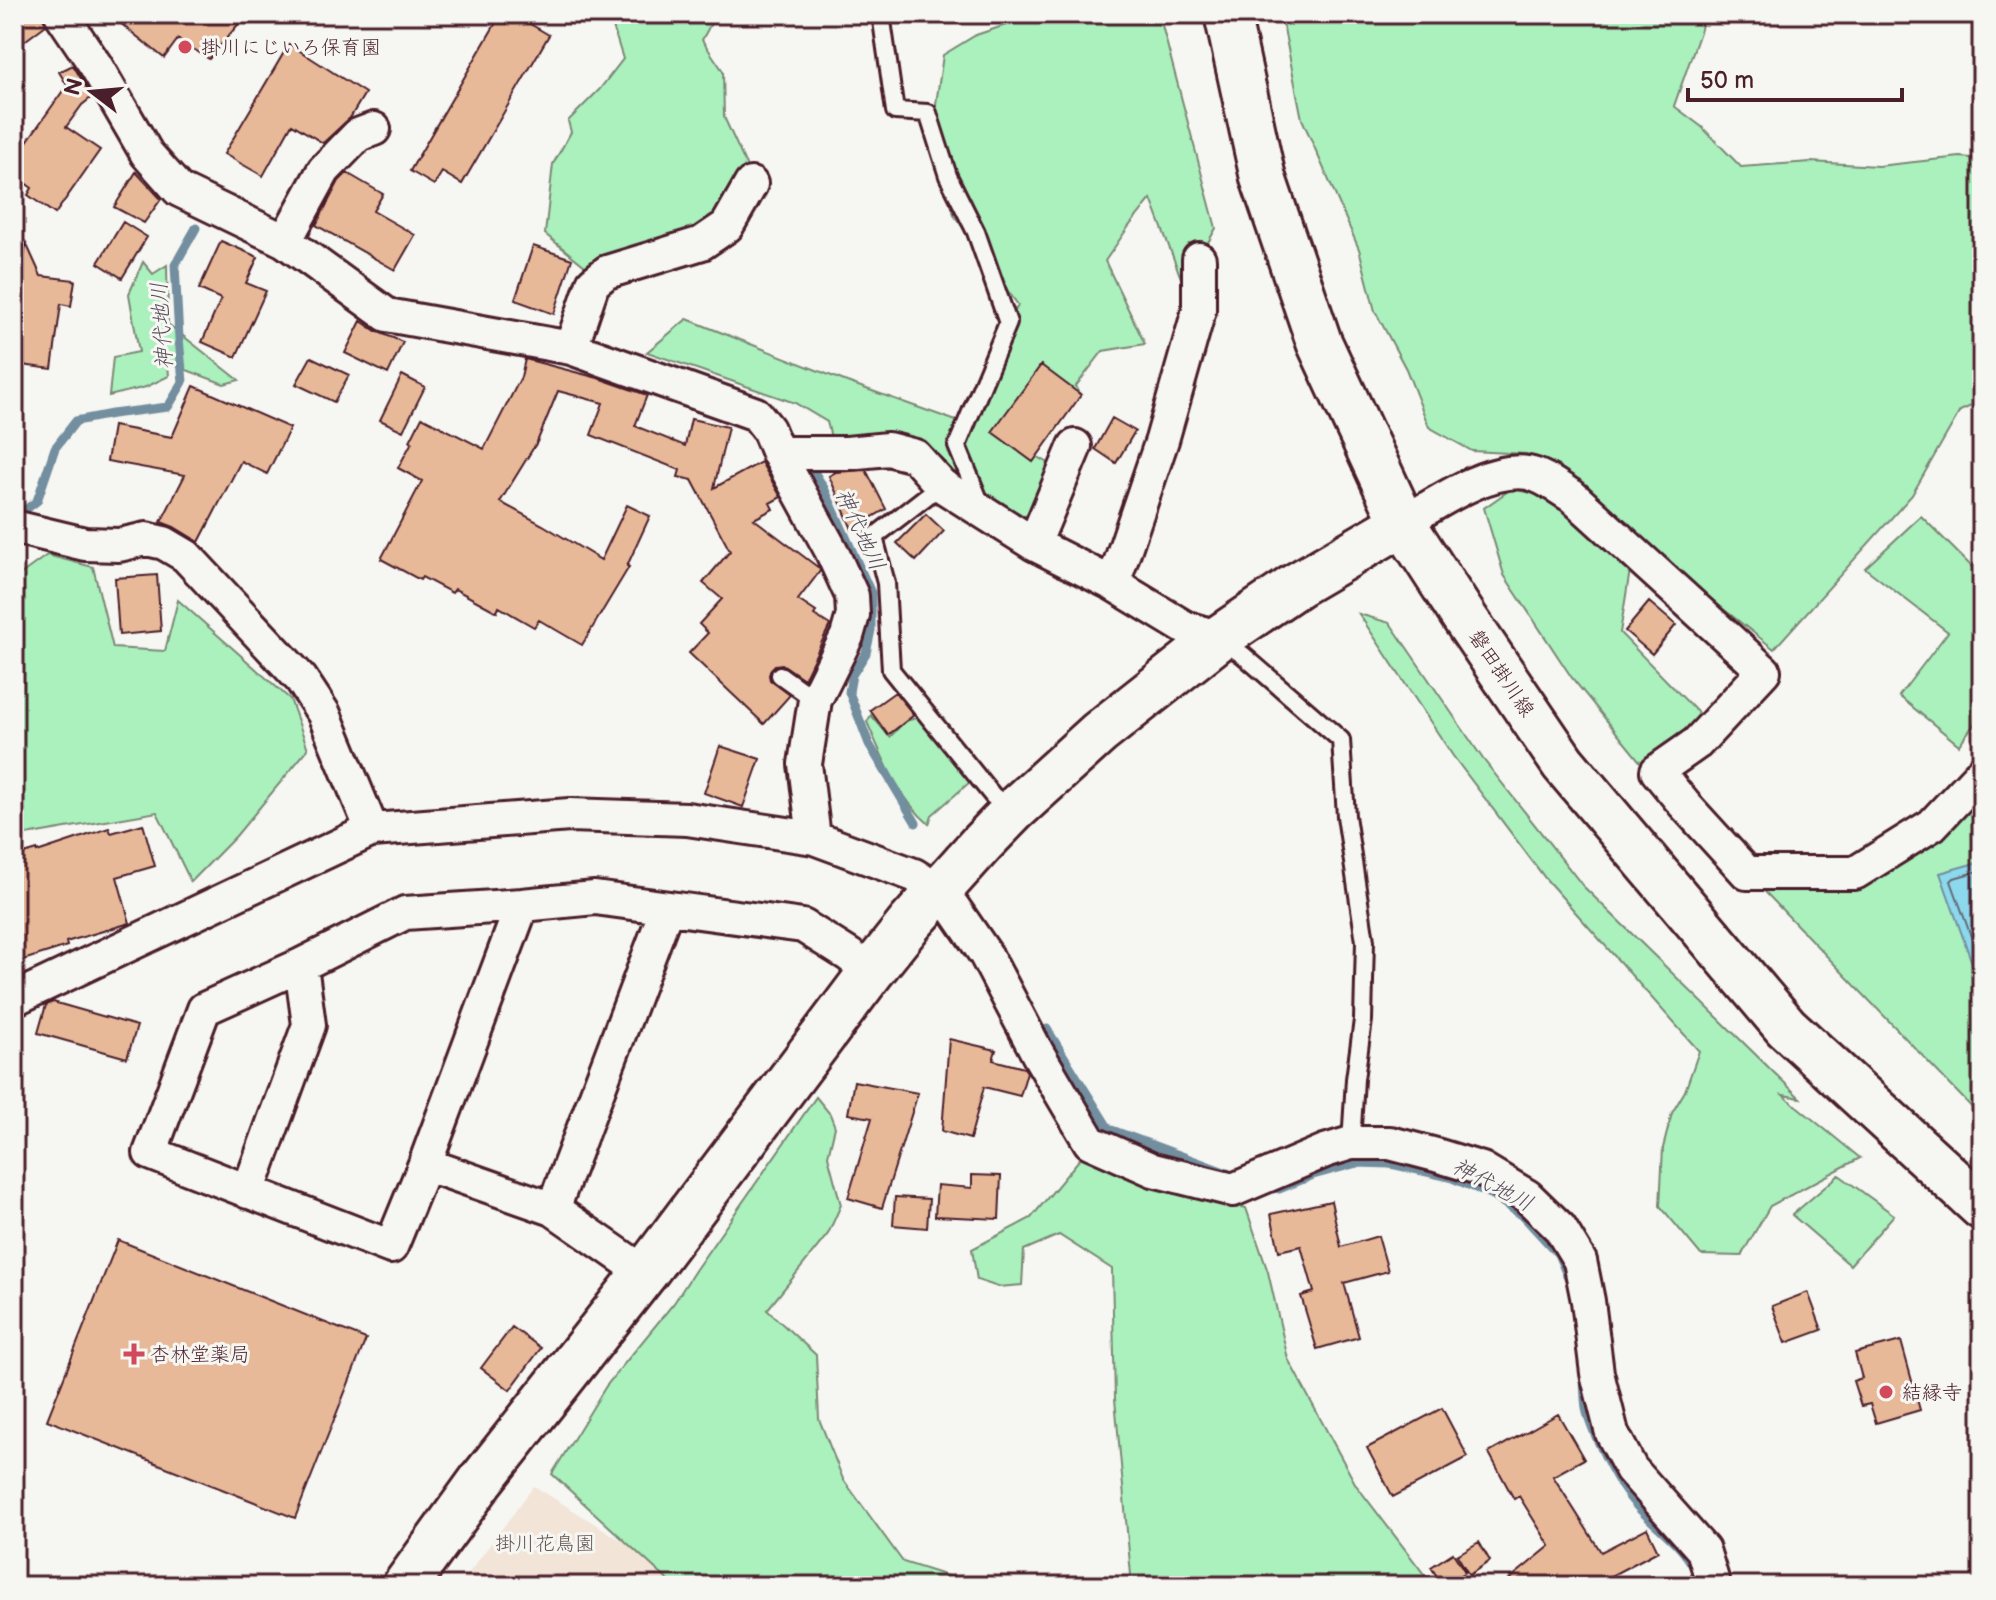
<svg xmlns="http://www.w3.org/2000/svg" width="1996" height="1600" font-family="'Balsamiq Sans','Klee One',sans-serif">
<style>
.built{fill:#f2e4d7}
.green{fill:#aaf1bd;stroke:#7a8874;stroke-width:2}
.water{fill:#8cd8ec;stroke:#728e9f;stroke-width:2}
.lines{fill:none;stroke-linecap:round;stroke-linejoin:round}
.shore{stroke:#646978;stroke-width:2}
.stream{stroke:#728e9f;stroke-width:9}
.building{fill:#e7b998;stroke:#4a1f2b;stroke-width:2}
.lane-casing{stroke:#4a1f2b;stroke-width:22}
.street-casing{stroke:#4a1f2b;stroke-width:38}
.secondary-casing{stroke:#4a1f2b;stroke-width:50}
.lane{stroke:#f6f6f2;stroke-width:16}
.street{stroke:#f6f6f2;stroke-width:32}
.secondary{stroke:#f6f6f2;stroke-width:44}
.poi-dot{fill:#d1495b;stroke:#f6f6f2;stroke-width:3}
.labels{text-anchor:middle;stroke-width:6;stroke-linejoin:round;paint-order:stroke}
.poi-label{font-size:20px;fill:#4a1f2b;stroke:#f6f6f2;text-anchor:start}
.street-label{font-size:20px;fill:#4a1f2b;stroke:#f6f6f2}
.park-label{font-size:20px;fill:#625450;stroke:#f6f6f2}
.water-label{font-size:22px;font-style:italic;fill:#5a4d5b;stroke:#f6f6f2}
</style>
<rect width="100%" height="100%" fill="#f6f6f2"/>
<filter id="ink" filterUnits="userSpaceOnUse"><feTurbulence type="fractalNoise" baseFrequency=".0125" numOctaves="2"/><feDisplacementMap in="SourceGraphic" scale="16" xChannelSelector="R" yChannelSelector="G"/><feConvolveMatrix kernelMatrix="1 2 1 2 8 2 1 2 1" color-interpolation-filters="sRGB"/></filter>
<g filter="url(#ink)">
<!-- built -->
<path class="built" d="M534 1486 695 1586H459Z"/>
<!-- green -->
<path class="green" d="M609 14H716L702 40 723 71 724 117 752 178 701 239 600 278 545 234 553 164 571 132 568 121 599 90 623 59Z
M1053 14H1159L1216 228 1184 286 1151 199 1129 226 1105 261 1145 344 1103 351 1076 386 1080 394 994 432 1052 465 1034 544 897 451 835 453 827 422 795 403 647 352 687 319 847 382 959 422 1018 305 954 215 934 118 943 55 976 35 1012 23 1048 22Z
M1281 14H1703L1701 29 1674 106 1702 127 1741 167 1811 162 1878 166 1960 157 1982 159V401L1960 411 1912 495 1774 649 1527 454 1472 451 1429 427 1406 369 1375 311 1359 249 1302 119Z
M143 262 153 274 167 265 168 324 239 380 224 384 168 363 169 376 146 387 109 396 113 357 139 352 129 294Z
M1511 489 1546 496 1610 544 1630 570 1620 633 1703 718 1690 736 1642 764 1572 678 1504 575 1484 508Z
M1921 516 1982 577V713L1959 745 1899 696 1948 632 1865 568Z
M47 555 93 567 113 648 165 651 178 600 290 699 308 749 236 836 191 882 157 812 14 837V579Z
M1359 614 1390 623 1483 759 1583 886 1800 1098 1783 1095 1860 1158 1770 1206 1741 1256 1701 1255 1660 1206 1663 1148 1672 1113 1685 1091 1699 1051 1545 878 1453 756Z
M871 715 890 737 905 721 921 717 966 767 970 782 932 815 929 824C899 799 882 757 867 722Z
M1982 773V1118L1747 873 1862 880Z
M816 1097 830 1114 835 1127 828 1156 841 1205 828 1234 767 1310 816 1355 819 1419 843 1479 903 1562 979 1586H674L552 1474 606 1386 674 1303 696 1269Z
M1083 1155 1136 1177 1246 1208 1268 1272 1288 1359 1356 1485 1433 1586H1132L1115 1399 1112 1269 1059 1235 1024 1250 1022 1285 998 1287 977 1280 972 1249 1031 1218Z
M1839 1175 1894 1215 1850 1265 1792 1215Z"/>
<!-- water -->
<path class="water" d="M1982 861V991L1940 873Z"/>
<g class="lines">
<!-- shore -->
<path class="shore" d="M1982 870 1954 878 1951 881 1982 967"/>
<!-- stream -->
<path class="stream" d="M813 470 824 488 871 593V630L866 653 852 675 849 692 869 744 916 823
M14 509 25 510 37 501 55 448 76 421 112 414 168 407 183 382 179 338 175 265 196 228
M1047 1029 1109 1129 1227 1173
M1268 1186 1279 1189 1313 1175 1357 1163 1391 1164 1450 1177 1490 1194 1523 1216 1558 1254 1570 1282
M1584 1379C1585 1391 1584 1405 1588 1416 1597 1442 1617 1484 1635 1504 1654 1526 1681 1542 1694 1568"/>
</g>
<!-- building -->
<path class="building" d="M14 14H42L46 25 14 49Z
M109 14H247L209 59 178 39 164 58Z
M501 14H513L549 35 462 184 442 172 434 185 410 171Z
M289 44 365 93 350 118 323 143 292 124 263 176 224 154Z
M73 65 92 97 82 105 66 127 100 150 55 214 28 195 32 188 14 175V160L67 85 59 72Z
M136 172 161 199 144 223 114 207Z
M347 173 383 194 373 211 415 235 395 270 316 225 339 181Z
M123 222 147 237 122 278 98 263Z
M221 241 258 257 246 283 266 291 236 357 202 342 221 299 199 289Z
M26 243 41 276 75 280 71 306 61 304 52 369 14 364V326Z
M533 246 572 259 554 314 515 300Z
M361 321 376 331 403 342 388 374 345 353Z
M311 357 349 375 334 402 296 384Z
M525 359 598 378 647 395 635 426 685 446 691 419 728 427 714 488 761 462 781 497 770 503 773 509 754 519 819 568 820 571 798 600 816 612 814 615 830 625 804 679 782 664 775 665 771 669 769 675 770 680 790 695 764 724 689 653 708 633 699 624 722 599 703 583 730 551 692 480 678 477 680 470 591 435 603 403 558 391 537 442 500 502 543 525 601 560 627 505 650 516 627 566 629 567 582 645 539 620 534 627 499 607 497 612 455 589 452 593 422 577 420 580 381 559 422 481 398 468 412 442 410 441 422 417 484 449 521 377Z
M1041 365 1081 395 1033 462 992 432Z
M402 375 425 387 403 431 380 420Z
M194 386 290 428 267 474 241 461 199 542 174 527 161 522 185 475 107 461 113 426 172 437Z
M1112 418 1135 431 1116 463 1095 449Z
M866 470 886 509 852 529 829 476 836 472Z
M926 514 944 531 916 561 897 543Z
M157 575 161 631 119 635 115 578Z
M1649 602 1676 625 1652 654 1625 631Z
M895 692 914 715 888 735 870 710Z
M720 746 760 759 743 807 704 793Z
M143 824 155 866 117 877 130 923 66 942 67 946 14 963V857L37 850V852L109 828 111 833Z
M53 1002 137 1026 127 1058 38 1033 46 1005Z
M949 1039 996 1050 993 1060 1024 1068 1027 1072 1020 1096 984 1087 970 1139 942 1131Z
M854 1081 918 1093 882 1208 848 1198 872 1118 848 1114Z
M972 1175 1001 1176 999 1219 935 1216 937 1185 972 1188Z
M895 1197 929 1199 927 1228 893 1225Z
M1331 1201 1341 1247 1378 1236 1388 1271 1344 1283 1359 1337 1317 1349 1301 1296 1314 1292 1301 1246 1279 1251 1271 1214Z
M118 1240 366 1339 295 1518 47 1420Z
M1808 1292 1822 1330 1786 1343 1772 1306Z
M512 1327 541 1348 510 1390 481 1368Z
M1901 1341 1920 1410 1876 1423 1870 1404 1861 1406 1853 1381 1862 1378 1855 1353Z
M1442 1408 1468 1457 1393 1497 1367 1448Z
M1558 1414 1584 1459 1553 1476 1601 1552 1647 1528 1658 1551 1607 1578 1611 1586H1501L1550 1546 1519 1496 1514 1499 1489 1453Z
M1479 1542 1490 1561 1469 1575 1457 1555Z
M1453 1553 1465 1572 1443 1586 1431 1567Z"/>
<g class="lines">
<defs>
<path id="lane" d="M881 14 895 111 928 113 948 176 976 232 1008 323 957 446 982 507
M941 485 874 537 886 583 891 670 993 796 1013 811
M1220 639 1243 655 1341 740 1346 816 1365 941 1363 1020 1355 1079 1351 1143
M780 675 815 700"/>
<path id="street" d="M61 14 96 66 147 154 179 190 285 241 387 315 571 348 756 414 768 429 778 453 831 550 852 596 853 615 847 636 815 700 805 764 814 838
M285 241 324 170 358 135 374 129
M571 348 593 283 607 272 702 243 727 226 751 184
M778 453H847L888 449 915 456 941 485 1034 544 1113 584 1184 627 1219 638
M1403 523C1437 503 1487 467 1528 473 1544 476 1558 488 1572 496L1764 671 1697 743 1657 771 1684 804 1747 873H1855L1932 825 1982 772
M14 527 85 544 119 545 146 539 164 543 186 556 301 679 324 714 372 830
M1034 544 1075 446
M1113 584 1162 440 1199 310V259
M522 905 425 1164 391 1247 150 1153 204 1009 301 965 405 913 522 905 595 898 803 926 849 955 871 972
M14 999 372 830 570 815 687 819 814 838 914 875 939 891 953 907 986 955 1038 1054 1090 1142 1153 1170 1233 1190 1325 1151 1351 1143H1390L1436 1155 1482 1169 1527 1196 1560 1228 1580 1261 1588 1301 1597 1373 1612 1433 1631 1469 1703 1550 1714 1586
M425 1164 553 1209 645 1273
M248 1192 309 1025 301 965
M553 1209 667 908"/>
<path id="secondary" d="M1227 14 1263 178 1319 342 1403 523 1464 617 1563 763 1786 1027 1982 1207
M405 1586 481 1481 645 1273 871 972 910 923 981 844 1013 811 1099 733 1219 638 1297 585 1403 523"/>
</defs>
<!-- lane casing -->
<use href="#lane" class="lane-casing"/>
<!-- street casing -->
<use href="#street" class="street-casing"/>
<!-- secondary casing -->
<use href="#secondary" class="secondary-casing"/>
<!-- lane -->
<use href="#lane" class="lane"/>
<!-- street -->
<use href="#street" class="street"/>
<!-- secondary -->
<use href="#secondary" class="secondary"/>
</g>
</g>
<!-- markers -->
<g class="poi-dot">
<circle cx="185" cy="47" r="8"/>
<path d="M130 1342h8v8h8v8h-8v8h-8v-8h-8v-8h8z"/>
<circle cx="1886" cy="1392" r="8"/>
</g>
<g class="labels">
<!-- poi labels -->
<g class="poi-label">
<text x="201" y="54">掛川にじいろ保育園</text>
<text x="150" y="1361">杏林堂薬局</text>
<text x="1902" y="1399">結縁寺</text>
</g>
<!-- street labels -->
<g class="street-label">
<text transform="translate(1502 673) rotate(56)" y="7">磐田掛川線</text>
</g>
<!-- park labels -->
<g class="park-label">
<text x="545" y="1550">掛川花鳥園</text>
</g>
<!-- water labels -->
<g class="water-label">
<text transform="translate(161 326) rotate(-94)" y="8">神代地川</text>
<text transform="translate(861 529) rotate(65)" y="8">神代地川</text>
<text transform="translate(1493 1184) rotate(28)" y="8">神代地川</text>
</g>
</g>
<!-- margin -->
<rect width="1996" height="1600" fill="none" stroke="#f6f6f2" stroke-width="48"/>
<rect x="24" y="24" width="1948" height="1552" fill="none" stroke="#4a1f2b" stroke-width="3" filter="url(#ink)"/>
<!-- north arrow -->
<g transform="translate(92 92) rotate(286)" stroke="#f6f6f2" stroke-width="6" paint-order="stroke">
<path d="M0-6L14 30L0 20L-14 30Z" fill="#4a1f2b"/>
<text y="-12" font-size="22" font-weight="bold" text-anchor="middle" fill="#4a1f2b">N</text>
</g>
<!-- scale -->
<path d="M1688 88v12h214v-12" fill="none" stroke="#4a1f2b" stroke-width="4"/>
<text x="1700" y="88" font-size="24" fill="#4a1f2b" stroke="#f6f6f2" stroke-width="6" paint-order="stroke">50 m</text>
</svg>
